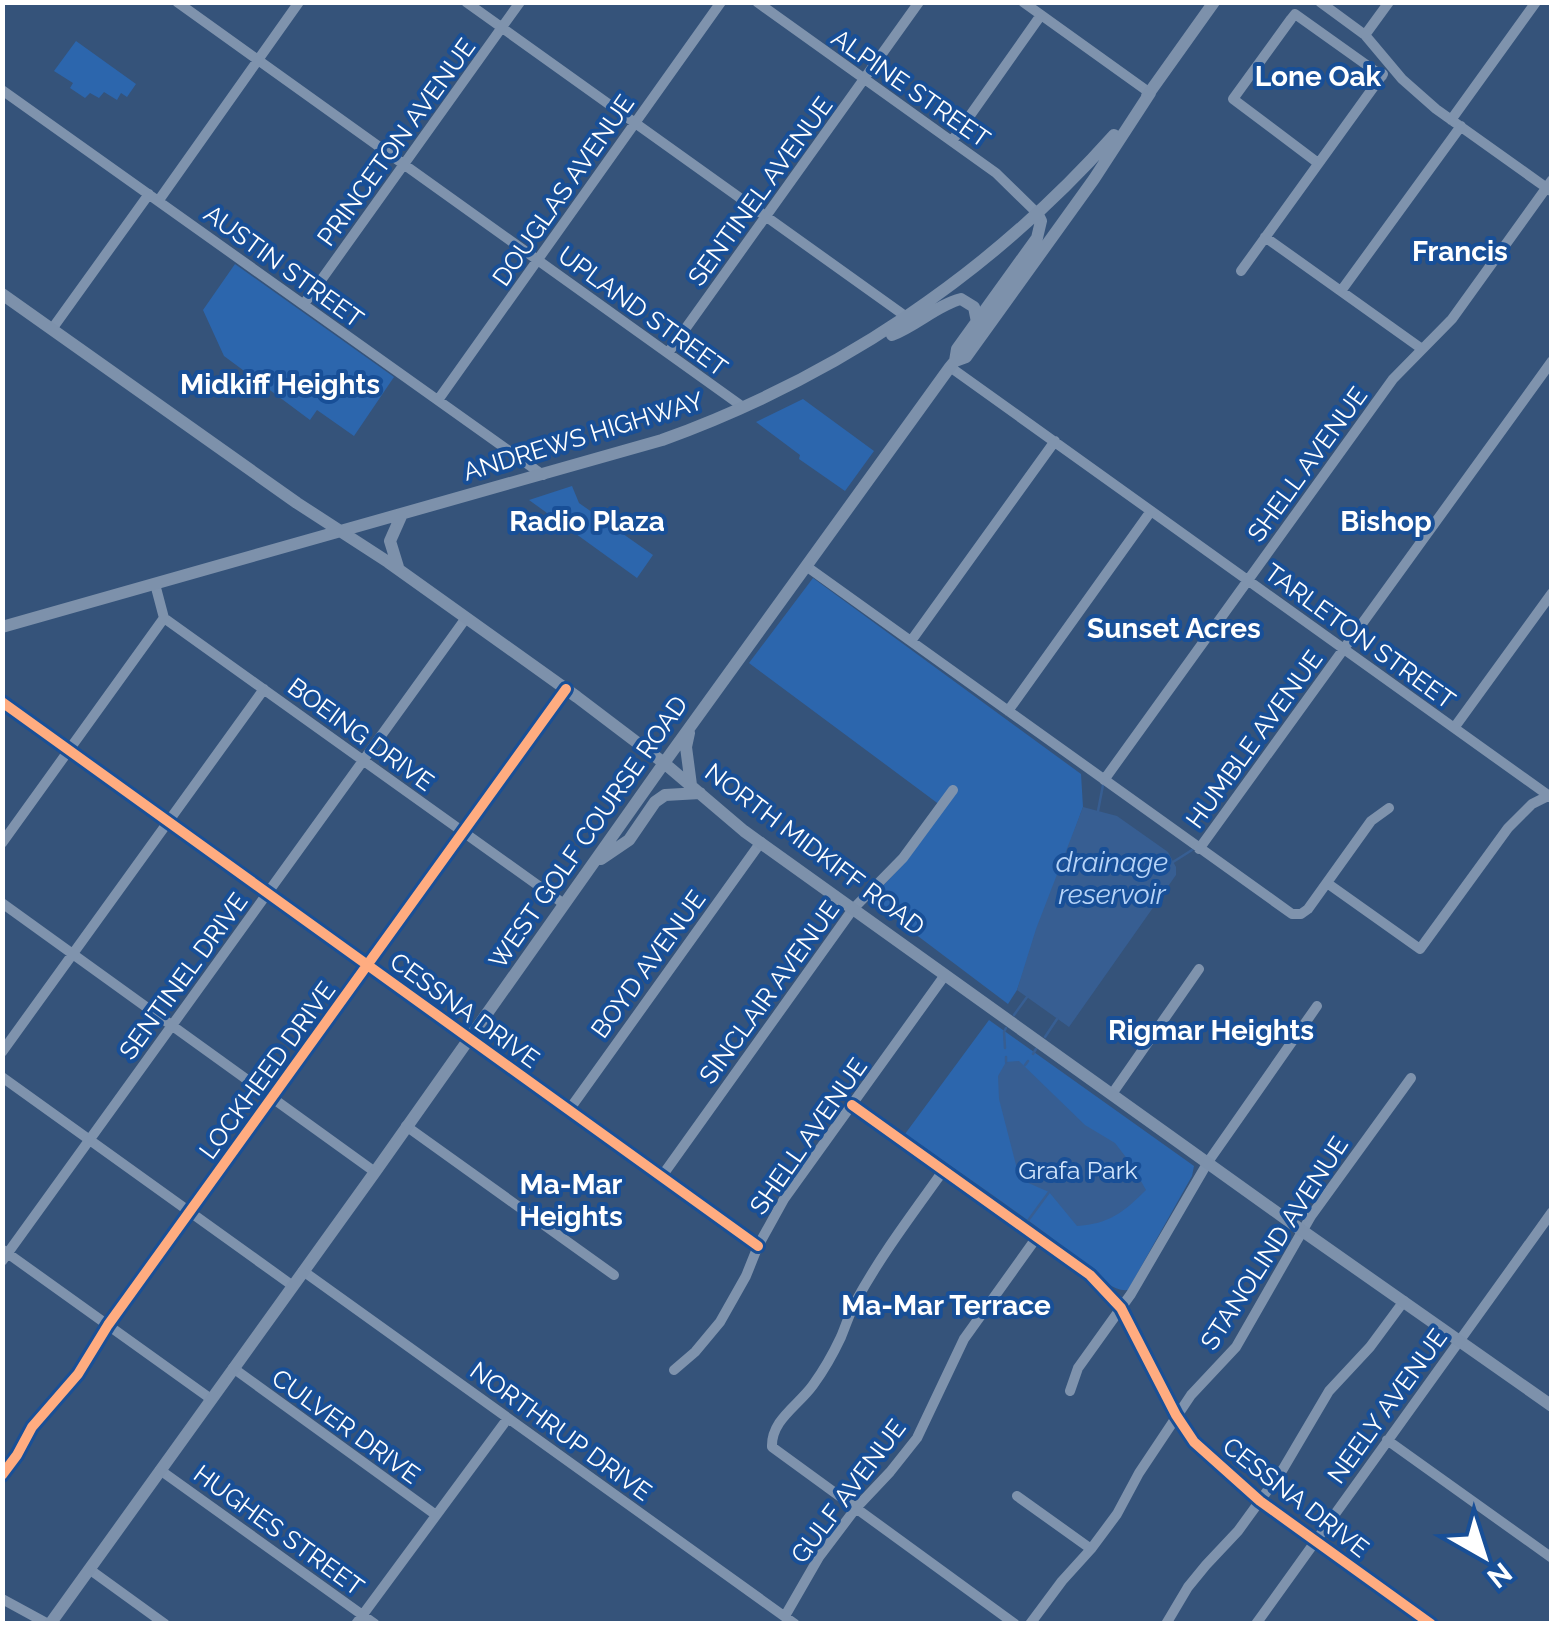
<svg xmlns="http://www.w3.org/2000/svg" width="1554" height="1626" font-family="Raleway,sans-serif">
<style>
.green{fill:#2c66ad}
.water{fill:#375e92}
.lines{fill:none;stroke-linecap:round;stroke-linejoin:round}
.stream{stroke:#375e92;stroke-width:2.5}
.minor{stroke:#7f93ad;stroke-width:10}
.major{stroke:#7d91ab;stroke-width:12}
.cycleway-casing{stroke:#184f97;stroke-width:16}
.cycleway{stroke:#ffac80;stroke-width:10}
.labels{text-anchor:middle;stroke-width:8;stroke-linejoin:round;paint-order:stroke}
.street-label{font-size:25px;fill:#fff;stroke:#184f97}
.park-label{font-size:25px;fill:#d2e5fc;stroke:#184f97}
.neighbourhood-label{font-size:28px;font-weight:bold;fill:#fff;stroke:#184f97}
.water-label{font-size:28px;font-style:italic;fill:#b7d4f8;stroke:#184f97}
</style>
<rect width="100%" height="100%" fill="#35537a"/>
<!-- green -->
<path class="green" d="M76 41 136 84 127 97 121 93 117 100 104 92 99 98 90 93 85 98 70 88 73 83 54 71Z
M235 264 394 377 354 436 317 410 310 420 224 356 203 310Z
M803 399 874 451 845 491 799 459 800 455 756 422Z
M572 486 579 503 653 555 637 578 529 500Z
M813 578 1081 774 1083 807 1017 990 1008 1004 878 906 880 889 908 859 944 808 749 663Z
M989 1020 1194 1166 1192 1176 1128 1290C1110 1292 1097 1273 1083 1262 1026 1217 965 1176 905 1134Z"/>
<!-- water -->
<path class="water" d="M1083 807 1117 816 1168 852 1176 867V875L1069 1027 1017 990 1036 929Z
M1019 1061 1085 1125 1115 1143 1132 1165 1146 1190C1124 1212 1109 1224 1077 1226L1049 1192 1026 1182 1016 1165 999 1099 998 1076 1006 1062Z"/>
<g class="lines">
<!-- stream -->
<path class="stream" d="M1098 811 1103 785
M1173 862 1192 850
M1014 1015 1027 997
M1045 1037 1057 1019
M1005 1048 1004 1032 1006 1028
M1033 1054 1036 1049
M1006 1057V1062
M1025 1065 1028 1061
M1027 1222 1049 1192"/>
<!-- minor -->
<path class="minor" d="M177 2 743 407
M466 2 908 318
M757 2 996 173 1037 213
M1023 2 1150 93
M1320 2 1365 35 1402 79 1436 109 1551 191
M1365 35 1389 2
M2 90 543 475
M1451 120 1536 2
M952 141 1041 15
M1318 163 1233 99 1291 19 1295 14 1382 76
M159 200 299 2
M1265 237 1422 349
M1241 271 1383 74
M1341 291 1461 126
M304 304 520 2
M52 329 149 194
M668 353 919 2
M950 367 1552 798
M438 400 721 2
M806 566 1292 914H1301L1308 909 1371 821 1389 808
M155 584 164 618 564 904
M911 641 1055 441
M2 702 758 1246
M1008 711 1151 511
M1454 728 1552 593
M1104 780 1393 379 1452 319 1552 180
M2 843 164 618
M1199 849 1552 361
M1327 883 1420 949 1508 828 1532 804 1550 795
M2 903 375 1172
M2 1052 264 689
M2 1077 293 1286
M1112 1094 1199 969
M852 1105 1090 1275 1121 1308 1176 1415 1194 1442 1260 1501 1431 1624
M569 1110 761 842
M406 1126 614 1275
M943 1171C913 1213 881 1255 856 1301 850 1312 846 1325 841 1337 833 1354 824 1370 813 1385 798 1406 771 1420 772 1447L1015 1624
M662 1176 853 909 903 858 953 790
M3 1250 211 1399
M2 1261 466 618
M303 1271 795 1624
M233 1368 436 1515
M674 1370 695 1352 720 1322 746 1276 758 1246 784 1199 945 975
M1070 1391 1078 1368 1131 1294 1208 1162 1317 1006
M1387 1440 1552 1558
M160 1470 375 1624
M2 1475 17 1455 32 1427 78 1374 108 1325 566 689
M1017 1496 1091 1549
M89 1569 165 1624
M2 1599 48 1624
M785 1616 819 1557 856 1508 890 1472 917 1438 964 1339 1037 1237
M356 1624 508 1418
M1030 1624 1062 1581 1091 1549 1117 1514 1139 1473 1191 1395 1236 1347 1311 1216 1411 1078
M1166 1624 1188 1587 1206 1565 1238 1531 1283 1469 1329 1391 1370 1347 1404 1301
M1256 1624 1552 1212"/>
<!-- major -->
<path class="major" d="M1147 96 1214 2
M2 294 297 503 388 562 577 697 664 763 744 831 1304 1232 1552 1406
M892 335C916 326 939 304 961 299L974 307 977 322
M955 361 957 349 1037 238 1041 221 1037 213
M398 567 390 541 402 514
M2 627 662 440C837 377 991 273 1114 135
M689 733 686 747 691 785
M601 859 629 840 655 802 665 795 700 793
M50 1624 375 1172 664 763 950 367 955 361 966 357 1094 179 1150 93"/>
<defs>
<path id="cycleway" d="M2 702 758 1246
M852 1105 1090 1275 1121 1308 1176 1415 1194 1442 1260 1501 1431 1624
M2 1475 17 1455 32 1427 78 1374 108 1325 566 689"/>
</defs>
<!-- cycleway casing -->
<use href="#cycleway" class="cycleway-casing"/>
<!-- cycleway -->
<use href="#cycleway" class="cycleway"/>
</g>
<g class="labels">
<!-- street labels -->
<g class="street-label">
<text transform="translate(911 88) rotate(35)" y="9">ALPINE STREET</text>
<text transform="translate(396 142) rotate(-54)" y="9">PRINCETON AVENUE</text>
<text transform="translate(563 190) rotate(-55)" y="9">DOUGLAS AVENUE</text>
<text transform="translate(760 191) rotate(-54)" y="9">SENTINEL AVENUE</text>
<text transform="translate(284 266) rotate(36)" y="9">AUSTIN STREET</text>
<text transform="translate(643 311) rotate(36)" y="9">UPLAND STREET</text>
<text transform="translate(583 436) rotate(-17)" y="9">ANDREWS HIGHWAY</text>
<text transform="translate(1307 464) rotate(-54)" y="9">SHELL AVENUE</text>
<text transform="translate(1360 636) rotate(36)" y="9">TARLETON STREET</text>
<text transform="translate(361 734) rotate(36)" y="9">BOEING DRIVE</text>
<text transform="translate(1254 739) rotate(-54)" y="9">HUMBLE AVENUE</text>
<text transform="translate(588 832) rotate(-55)" y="9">WEST GOLF COURSE ROAD</text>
<text transform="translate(815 849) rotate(37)" y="9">NORTH MIDKIFF ROAD</text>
<text transform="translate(648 964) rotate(-54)" y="9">BOYD AVENUE</text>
<text transform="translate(183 976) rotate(-54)" y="9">SENTINEL DRIVE</text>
<text transform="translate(769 992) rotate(-54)" y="9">SINCLAIR AVENUE</text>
<text transform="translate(465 1010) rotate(36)" y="9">CESSNA DRIVE</text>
<text transform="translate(267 1070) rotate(-54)" y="9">LOCKHEED DRIVE</text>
<text transform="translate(808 1136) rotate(-55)" y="9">SHELL AVENUE</text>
<text transform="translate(1274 1243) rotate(-57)" y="9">STANOLIND AVENUE</text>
<text transform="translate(1387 1406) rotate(-54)" y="9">NEELY AVENUE</text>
<text transform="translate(346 1426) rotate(36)" y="9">CULVER DRIVE</text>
<text transform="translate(561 1431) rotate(36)" y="9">NORTHRUP DRIVE</text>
<text transform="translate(848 1491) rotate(-53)" y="9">GULF AVENUE</text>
<text transform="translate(1296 1497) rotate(38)" y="9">CESSNA DRIVE</text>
<text transform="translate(279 1530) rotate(36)" y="9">HUGHES STREET</text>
</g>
<!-- park labels -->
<g class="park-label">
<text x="1078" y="1179">Grafa Park</text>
</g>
<!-- neighbourhood labels -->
<g class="neighbourhood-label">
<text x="1318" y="86">Lone Oak</text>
<text x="1460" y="261">Francis</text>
<text x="280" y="394">Midkiff Heights</text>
<text x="587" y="531">Radio Plaza</text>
<text x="1386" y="531">Bishop</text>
<text x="1174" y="638">Sunset Acres</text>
<text x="1211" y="1040">Rigmar Heights</text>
<text x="571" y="1194">Ma-Mar<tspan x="571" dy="32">Heights</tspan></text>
<text x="946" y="1315">Ma-Mar Terrace</text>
</g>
<!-- water labels -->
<g class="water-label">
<text x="1112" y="872">drainage<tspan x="1112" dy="32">reservoir</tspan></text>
</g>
</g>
<!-- border -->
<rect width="1554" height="1626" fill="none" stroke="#ffffff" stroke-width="10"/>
<!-- north arrow -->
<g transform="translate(1484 1556) rotate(141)" stroke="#184f97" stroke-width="8" paint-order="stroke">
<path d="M0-8L18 38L0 25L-18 38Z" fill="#ffffff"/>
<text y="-15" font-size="28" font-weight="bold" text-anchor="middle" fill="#ffffff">N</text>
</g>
</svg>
